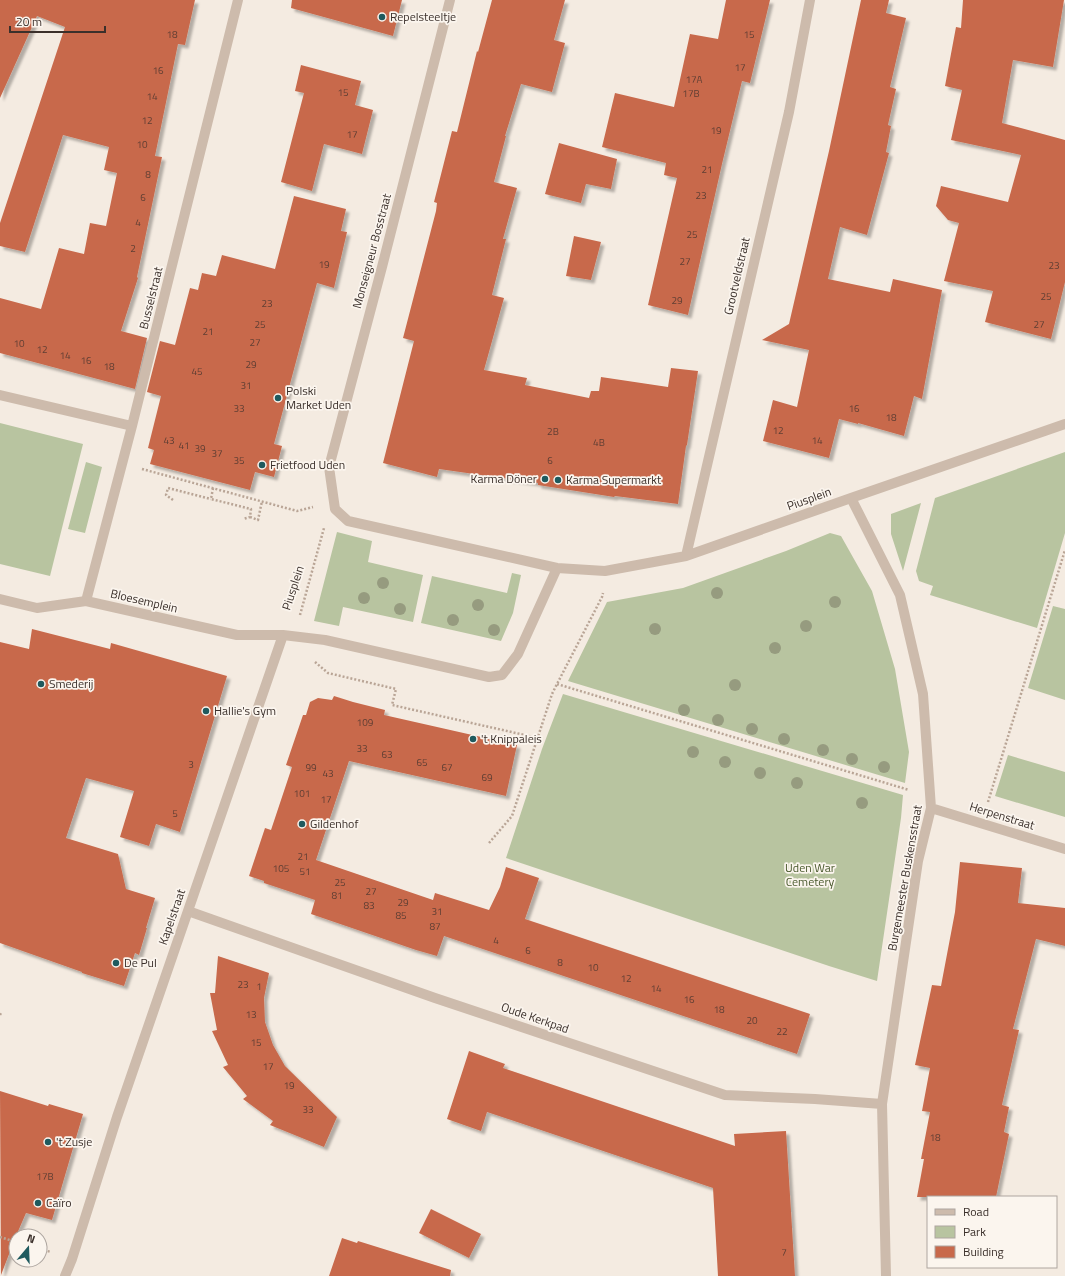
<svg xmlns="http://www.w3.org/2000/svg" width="1065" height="1276" font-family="'Titillium Web',sans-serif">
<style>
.green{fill:#b8c4a0}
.building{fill:#c8694b;filter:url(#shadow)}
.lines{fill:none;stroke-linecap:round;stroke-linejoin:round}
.path{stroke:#b9a596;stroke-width:2.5;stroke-dasharray:2 2;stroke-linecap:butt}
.street{stroke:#cdbbac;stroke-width:10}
.tree{fill:#969b7f}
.poi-dot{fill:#1f5a5e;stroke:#fbf5ee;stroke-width:1.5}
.labels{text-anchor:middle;stroke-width:3.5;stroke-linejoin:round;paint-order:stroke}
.number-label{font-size:10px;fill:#5e3e33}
.poi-label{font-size:12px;fill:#3b302b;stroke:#fbf5ee;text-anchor:start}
.street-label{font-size:12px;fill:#3b302b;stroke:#fbf5ee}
.park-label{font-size:12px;fill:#4a5a2e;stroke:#fbf5ee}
</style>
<defs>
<filter id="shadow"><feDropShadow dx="3.5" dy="3.5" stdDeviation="1" flood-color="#0004"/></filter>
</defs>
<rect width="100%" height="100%" fill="#f4ebe1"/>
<!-- green -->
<path class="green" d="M0 423 83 444 50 576 0 564Z
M1065 452V533L1037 628 930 595 933 586 919 581 916 571 935 498Z
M86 462 102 467 85 533 68 529Z
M921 503 903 571 891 534V514Z
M337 532 372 541 368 562 423 575 413 622 343 607 339 626 314 621Z
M830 533 841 536 872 591 895 669 909 752 905 783 568 681 607 602 683 588 786 551Z
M512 573 521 575 513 613 501 641 421 623 432 576 507 593Z
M1053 606 1065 609V700L1028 688Z
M563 694 903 795 901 818 877 981 829 966 506 858 542 749Z
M1008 755 1065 772V817L995 796Z"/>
<!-- building -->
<path class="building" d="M0 0H195L185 45 178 44 155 156 162 157 137 277 138 278 121 331 147 338 135 389 0 353V298L41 309 59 248 84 254 90 223 106 226 117 173 104 170 109 147 63 135 25 252 0 246V223L65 27 37 16 0 98Z
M292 0H402L393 36 291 8Z
M492 0H565L554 40 565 43 552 92 521 84 505 136H506L494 182 517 188 503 239H506L492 295 504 298 484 370 527 378 525 385 589 398 591 391H599L601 377 668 387 671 368 698 371 687 445 686 446 678 504 615 496 614 497 538 485V483L439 469 437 477 383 463 414 341 403 338 436 211 437 203 434 202 452 131 457 132 477 51 478 52Z
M726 0H770L750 83 742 81 722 164 688 315 648 305 677 178 664 175 666 163 602 147 615 93 674 107 690 34 718 39Z
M861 0H889L886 13 906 18 890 87 896 89 888 125 891 126 886 152 889 153 867 235 840 227 828 279 890 292 893 279 942 290 922 399 914 396 904 436 858 423V424L839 419 829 458 763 441 773 400 797 407 809 350 762 340 789 324 829 151Z
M963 0H1064L1053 67 1013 60 1002 123 1065 140V282L1051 339 985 322 993 291 944 281 959 223 948 220 936 206 941 186 1008 202 1021 155 951 140 962 90 945 86 956 27 961 28Z
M301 65 361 81 355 105 373 110 362 154 324 144 312 191 281 182 304 93 295 91Z
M559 143 617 159 611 189 586 184 581 203 545 194Z
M294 196 346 209 341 231 347 232 334 288 317 283 274 444 282 446 274 477 255 472 250 490 150 464 154 450 148 448 161 396 147 392 160 341 175 345 190 288 198 290 202 273 216 276 222 255 275 269Z
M574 236 601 242 591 280 566 276Z
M32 629 110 649 111 643 227 676 180 832 156 824 149 846 120 837 134 791 86 778 66 838 118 854 126 889 155 898 146 928H147L139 955 135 953 124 986 82 973V972L0 943V642L29 649Z
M334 696 353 702 385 710 384 715 517 745 506 796 349 761 316 860 433 900 435 893 489 910 500 887 506 867 539 878 525 919 810 1014 797 1054 444 936 437 956 416 950 311 914 315 900 264 883V881L249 876 265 828 271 830 292 767 286 765 303 715H306L310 702 318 698 332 700Z
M960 862 1022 868 1018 903 1065 908V946L1036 939 1013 1029 1019 1030 1002 1105 1009 1107 1004 1132 1009 1134 996 1197H917L924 1159H921L930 1112 922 1111 930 1068 915 1065 932 985 941 986 955 912Z
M218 956 269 973 264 998 265 1022 273 1045 285 1066 337 1117 324 1147 270 1125 273 1121 243 1099 247 1096 223 1067 228 1065 212 1031 217 1030 210 993H215Z
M469 1051 505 1064 503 1068 735 1146 734 1134 786 1131 795 1276H718L713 1188 487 1112 481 1131 447 1119Z
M0 1091 48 1106 49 1104 83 1114 52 1220 26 1213 16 1236 1 1275Z
M431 1209 481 1234 469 1258 419 1233Z
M342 1238 357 1243 358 1241 451 1270 450 1276H329Z"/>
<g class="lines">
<!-- path -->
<path class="path" d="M142 469 297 511 313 507
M213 488 211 499 251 509 250 517 243 519
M173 500 166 495 168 488 211 499
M250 517 258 520 262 501
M300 615 324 528
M315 662 328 673 396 689 392 705 538 738
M557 684 909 790
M988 802 1065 550
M489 843 512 816 552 694 557 684 602 597 603 593
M0 1015 1 1013
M0 1237 16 1242
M40 1249 51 1252"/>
<!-- street -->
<path class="street" d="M450 0 382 267 329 467 335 509 348 521 557 568 605 571 686 556 851 498 1065 424
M0 395 132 426
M851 498 900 595 923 694 931 808 918 861 882 1104 886 1276
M686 556 789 112 810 0
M0 599 37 608 86 601 237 635H283L325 640 489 677 502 675 518 654 557 568
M86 601 132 426 238 0
M931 808 1065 849
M188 911 435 998 725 1095 815 1099 882 1104
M65 1276 72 1259 117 1117 283 635"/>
</g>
<!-- trees -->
<g class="tree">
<circle cx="383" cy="583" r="6"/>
<circle cx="717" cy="593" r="6"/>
<circle cx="364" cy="598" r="6"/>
<circle cx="835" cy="602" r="6"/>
<circle cx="478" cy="605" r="6"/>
<circle cx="400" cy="609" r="6"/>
<circle cx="453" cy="620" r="6"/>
<circle cx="806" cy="626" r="6"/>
<circle cx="655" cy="629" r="6"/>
<circle cx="494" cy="630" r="6"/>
<circle cx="775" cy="648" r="6"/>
<circle cx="735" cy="685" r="6"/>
<circle cx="684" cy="710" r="6"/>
<circle cx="718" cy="720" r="6"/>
<circle cx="752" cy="729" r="6"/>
<circle cx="784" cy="739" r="6"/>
<circle cx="823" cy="750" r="6"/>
<circle cx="693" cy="752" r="6"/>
<circle cx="852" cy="759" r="6"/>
<circle cx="725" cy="762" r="6"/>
<circle cx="884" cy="767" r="6"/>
<circle cx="760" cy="773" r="6"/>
<circle cx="797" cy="783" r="6"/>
<circle cx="862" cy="803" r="6"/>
</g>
<!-- markers -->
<g class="poi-dot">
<circle cx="382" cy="17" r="4"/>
<circle cx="278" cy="398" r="4"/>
<circle cx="262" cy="465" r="4"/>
<circle cx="545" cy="479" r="4"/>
<circle cx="558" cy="480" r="4"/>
<circle cx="41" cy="684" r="4"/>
<circle cx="206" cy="711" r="4"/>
<circle cx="473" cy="739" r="4"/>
<circle cx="302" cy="824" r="4"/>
<circle cx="116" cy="963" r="4"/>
<circle cx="48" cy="1142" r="4"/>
<circle cx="38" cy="1203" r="4"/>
</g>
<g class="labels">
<!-- number labels -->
<g class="number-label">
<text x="172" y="38">18</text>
<text x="749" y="38">15</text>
<text x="740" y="71">17</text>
<text x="158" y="74">16</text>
<text x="694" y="83">17A</text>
<text x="343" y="96">15</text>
<text x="691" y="97">17B</text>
<text x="152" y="100">14</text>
<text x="147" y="124">12</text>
<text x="716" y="134">19</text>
<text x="352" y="138">17</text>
<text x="142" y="148">10</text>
<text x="707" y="173">21</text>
<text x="148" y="178">8</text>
<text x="701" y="199">23</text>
<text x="143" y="201">6</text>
<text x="138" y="226">4</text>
<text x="692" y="238">25</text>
<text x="133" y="252">2</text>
<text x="685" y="265">27</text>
<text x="324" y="268">19</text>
<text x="1054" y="269">23</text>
<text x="1046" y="300">25</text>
<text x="677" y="304">29</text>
<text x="267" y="307">23</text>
<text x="260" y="328">25</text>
<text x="1039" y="328">27</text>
<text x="208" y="335">21</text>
<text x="255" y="346">27</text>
<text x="19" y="347">10</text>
<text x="42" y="353">12</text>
<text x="65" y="359">14</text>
<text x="86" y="364">16</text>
<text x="251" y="368">29</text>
<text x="109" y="370">18</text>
<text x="197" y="375">45</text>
<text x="246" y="389">31</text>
<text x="239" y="412">33</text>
<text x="854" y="412">16</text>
<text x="891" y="421">18</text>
<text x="778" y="434">12</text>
<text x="553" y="435">2B</text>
<text x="169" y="444">43</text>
<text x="817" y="444">14</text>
<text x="599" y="446">4B</text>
<text x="184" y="449">41</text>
<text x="200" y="452">39</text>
<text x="217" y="457">37</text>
<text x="239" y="464">35</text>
<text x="550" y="464">6</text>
<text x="365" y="726">109</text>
<text x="362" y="752">33</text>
<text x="387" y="758">63</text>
<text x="422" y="766">65</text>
<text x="191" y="768">3</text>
<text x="311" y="771">99</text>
<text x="447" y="771">67</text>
<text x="328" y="777">43</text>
<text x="487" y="781">69</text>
<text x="302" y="797">101</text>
<text x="326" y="803">17</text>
<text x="175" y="817">5</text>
<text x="303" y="860">21</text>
<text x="281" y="872">105</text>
<text x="305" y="875">51</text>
<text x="340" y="886">25</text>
<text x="371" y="895">27</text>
<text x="337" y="899">81</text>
<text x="403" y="906">29</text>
<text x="369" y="909">83</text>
<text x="437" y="915">31</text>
<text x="401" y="919">85</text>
<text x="435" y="930">87</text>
<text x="496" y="944">4</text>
<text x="528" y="954">6</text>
<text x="560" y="966">8</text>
<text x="593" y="971">10</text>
<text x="626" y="982">12</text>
<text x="243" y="988">23</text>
<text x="259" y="990">1</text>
<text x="656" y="992">14</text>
<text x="689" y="1003">16</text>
<text x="719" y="1013">18</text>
<text x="251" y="1018">13</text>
<text x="752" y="1024">20</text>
<text x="782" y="1035">22</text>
<text x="256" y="1046">15</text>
<text x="268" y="1070">17</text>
<text x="289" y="1089">19</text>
<text x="308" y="1113">33</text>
<text x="935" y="1141">18</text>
<text x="45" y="1180">17B</text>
<text x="784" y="1256">7</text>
</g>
<!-- poi labels -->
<g class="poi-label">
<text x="390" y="21">Repelsteeltje</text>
<text x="286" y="395">Polski<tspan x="286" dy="14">Market Uden</tspan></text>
<text x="270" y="469">Frietfood Uden</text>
<text x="537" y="483" text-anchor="end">Karma Döner</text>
<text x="566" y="484">Karma Supermarkt</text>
<text x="49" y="688">Smederij</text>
<text x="214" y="715">Hallie's Gym</text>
<text x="481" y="743">'t Knippaleis</text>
<text x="310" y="828">Gildenhof</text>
<text x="124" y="967">De Pul</text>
<text x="56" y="1146">'t Zusje</text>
<text x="46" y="1207">Caïro</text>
</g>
<!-- street labels -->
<g class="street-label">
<text transform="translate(372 251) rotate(-75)" y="4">Monseigneur Bosstraat</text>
<text transform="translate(737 276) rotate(-77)" y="4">Grootveldstraat</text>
<text transform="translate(151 298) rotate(-76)" y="4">Busselstraat</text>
<text transform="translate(809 499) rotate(-20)" y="4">Piusplein</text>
<text transform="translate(293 588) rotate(-72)" y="4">Piusplein</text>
<text transform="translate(144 601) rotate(13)" y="4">Bloesemplein</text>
<text transform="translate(1002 816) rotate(17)" y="4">Herpenstraat</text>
<text transform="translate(905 878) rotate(-80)" y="4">Burgemeester Buskensstraat</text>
<text transform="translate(172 917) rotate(-71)" y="4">Kapelstraat</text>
<text transform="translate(535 1018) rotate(19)" y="4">Oude Kerkpad</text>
</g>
<!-- park labels -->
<g class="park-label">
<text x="810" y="872">Uden War<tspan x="810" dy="14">Cemetery</tspan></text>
</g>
</g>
<!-- legend -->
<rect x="927" y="1196" width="130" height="72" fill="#fbf5ee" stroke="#aea6a0"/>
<rect x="935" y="1209" width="20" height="6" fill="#cdbbac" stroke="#aea6a0"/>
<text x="963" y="1216" font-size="12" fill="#3b302b">Road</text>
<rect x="935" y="1226" width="20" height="12" fill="#b8c4a0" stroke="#aea6a0"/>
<text x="963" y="1236" font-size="12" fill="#3b302b">Park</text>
<rect x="935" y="1246" width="20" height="12" fill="#c8694b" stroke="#aea6a0"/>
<text x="963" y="1256" font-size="12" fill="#3b302b">Building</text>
<!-- north arrow -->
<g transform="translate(28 1248) rotate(19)"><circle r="19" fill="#fbf5ee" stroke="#aea6a0"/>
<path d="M0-3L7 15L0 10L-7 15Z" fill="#1f5a5e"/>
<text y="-6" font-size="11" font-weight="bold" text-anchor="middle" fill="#3b302b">N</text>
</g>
<!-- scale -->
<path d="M10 26v6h95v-6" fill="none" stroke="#3b302b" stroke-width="2"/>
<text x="16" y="26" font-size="12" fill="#3b302b" stroke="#fbf5ee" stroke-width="3" paint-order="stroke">20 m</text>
</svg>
